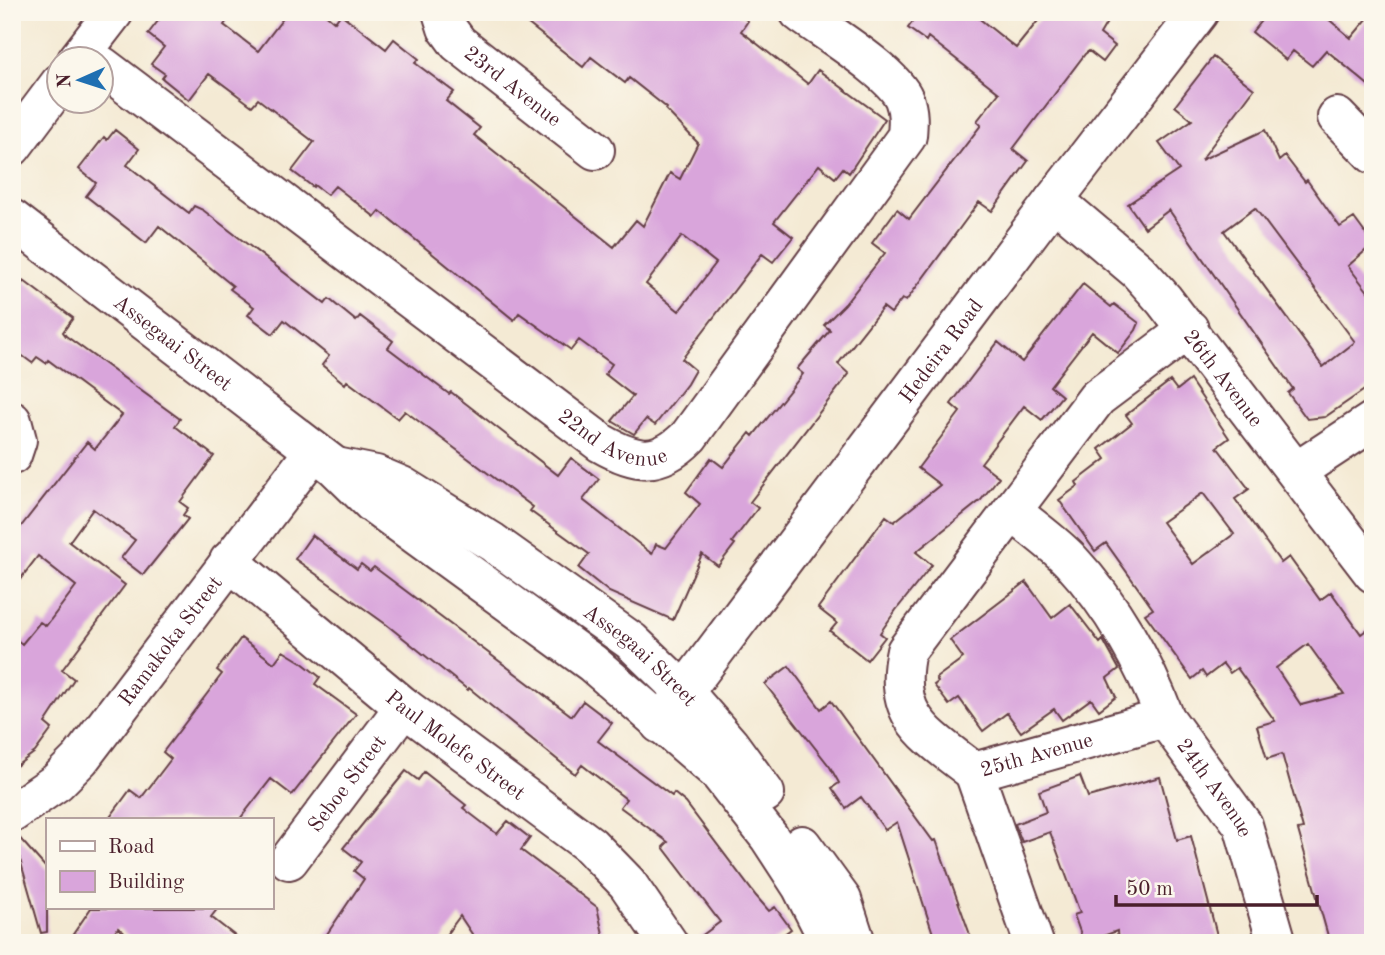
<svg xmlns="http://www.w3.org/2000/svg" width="1385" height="955" font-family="'Old Standard TT',serif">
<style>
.building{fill:#d9a5db;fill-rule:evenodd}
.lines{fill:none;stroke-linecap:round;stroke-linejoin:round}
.minor-casing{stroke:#643d44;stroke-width:42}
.minor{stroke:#fff;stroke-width:38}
.labels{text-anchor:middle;stroke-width:6;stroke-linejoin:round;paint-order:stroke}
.street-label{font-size:21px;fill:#4a1f2b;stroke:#fbf7ec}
</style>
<rect width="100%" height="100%" fill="#fbf7ec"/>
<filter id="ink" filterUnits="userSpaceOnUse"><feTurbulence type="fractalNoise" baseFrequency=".0143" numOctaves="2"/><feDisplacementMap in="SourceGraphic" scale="14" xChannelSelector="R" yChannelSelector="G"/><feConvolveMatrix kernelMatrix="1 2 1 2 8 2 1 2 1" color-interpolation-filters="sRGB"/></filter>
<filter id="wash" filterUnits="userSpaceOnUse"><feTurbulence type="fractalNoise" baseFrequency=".00686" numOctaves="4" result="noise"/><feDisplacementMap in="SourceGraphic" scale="28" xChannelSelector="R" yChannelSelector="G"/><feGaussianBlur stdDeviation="1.57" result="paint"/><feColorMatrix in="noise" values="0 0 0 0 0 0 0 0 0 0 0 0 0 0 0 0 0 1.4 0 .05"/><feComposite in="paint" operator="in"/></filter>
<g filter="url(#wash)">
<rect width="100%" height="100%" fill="#f4ead4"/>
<g id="blocks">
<!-- building -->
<path class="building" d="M165 12H216L227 21 224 25 258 51 288 12H323L335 22 341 14 386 49 394 39 419 59 415 63 454 92 446 101 480 128 474 135 614 247 636 220 643 226 670 173 680 179 698 143 666 110 667 108 629 78 625 83 591 57 583 67 513 12H736L748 21 741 31 808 84 818 70 885 119 849 173 843 168 835 178 819 165 774 222 793 237 773 262 762 254 682 359 695 370 687 384 655 425 646 419 634 434 612 421 633 396 605 374 612 364 579 340 571 350 519 313 514 320 380 211 375 217 335 186 327 195 314 185 313 187 292 171 314 142 258 99 252 106 209 74 189 100 162 78 165 74 151 64 164 47 148 34ZM682 236 716 263 679 311 646 284Z
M920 12H971L1016 48 1045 12H1113L1100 34 1115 46 1103 62 1089 51 1085 54 1013 149 1028 161 992 211 979 202 906 301 902 299 891 313 883 307 838 364 849 374 750 502 758 508 732 542 735 544 718 566 702 554 673 620 609 592 579 568 589 554 530 511 533 507 405 411 398 419 347 381 345 384 322 365 329 356 284 320 273 334 248 315 254 307 230 289 233 286 159 226 146 243 86 196 96 183 79 169 104 137 107 140 115 130 139 149 127 165 189 213 194 206 203 210 325 304 329 299 356 321 360 316 393 341 388 348 449 394 451 392 558 475 571 458 599 479 583 500 652 554 656 544 666 548 700 504 686 492 711 458 723 467 750 433 753 436 803 374 797 369 830 330 824 325 845 304 885 253 872 243 897 209 909 219 981 125 977 121 999 93 928 37 926 41 908 28Z
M1268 12H1320L1351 38 1373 12V89L1326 50 1312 66 1293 51 1286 60 1252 32Z
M1213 57 1254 89 1201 160 1265 130 1279 161 1285 156 1305 182 1307 180 1340 227 1354 218 1373 244 1348 266 1373 298V384L1325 417 1307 419 1288 393 1293 389 1169 210 1145 228 1128 204 1179 170 1159 143 1192 120 1175 106ZM1255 208 1355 342 1323 367 1224 231Z
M24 281 73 318 63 332 66 336 180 419 175 426 214 456 180 502 188 508 183 515 188 519 143 575 121 558 135 540 93 509 69 542 125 585 62 670 74 679 45 723 52 729 35 752 12 769V636L22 644 40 622 46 626 76 586 38 556 12 590V538L87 442 95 449 122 415 48 360 46 363 37 357 32 363 12 348V296Z
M1083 284 1111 307 1114 304 1139 323 1136 330 1118 353 1092 332 1050 386 1062 396 1042 420 1024 406 981 463 999 477 981 500 916 552 932 565 896 610 880 633 885 637 867 660 830 631 837 623 818 608 886 516 894 522 940 485 918 468 960 412 951 404 998 342 1022 362Z
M1190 380 1229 438 1217 447 1249 489 1235 499 1281 563 1289 557 1320 600 1331 592 1361 634 1373 625V943H1330L1298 830 1303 829 1282 754 1267 759 1257 726 1275 721 1237 668 1230 673 1223 664 1206 677 1202 671 1192 679 1145 614 1153 609 1106 543 1095 551 1059 500 1078 486 1076 482 1106 459 1099 449 1132 423 1126 415 1170 381 1177 390ZM1203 493 1234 534 1193 564 1162 522ZM1308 644 1344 694 1301 705 1276 668Z
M312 535 357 569 361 564 370 571 374 567 572 716 583 701 612 723 598 741 672 796 674 793 686 803 756 896 769 911 775 907 791 929 772 943H692L720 922 663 847 668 842 620 807 626 799 582 765 575 774 469 688 468 690 387 625 295 559Z
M1026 582 1052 618 1070 604 1100 643 1103 640 1119 669 1107 678 1116 697 1099 710 1091 699 1062 720 1054 709 1021 732 1007 713 983 731 959 698 949 705 934 685 938 682 936 678 963 658 950 640Z
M241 638 274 663 283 651 301 662 320 677 315 684 356 714 292 795 271 779 239 820H108L130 790 141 798 171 759 163 752 222 674 217 670Z
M789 666 821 709 831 701 933 841 936 840 973 943H936L897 822 885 830 861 797 846 808 832 788 839 783 830 767 765 684Z
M406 771 418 780 424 772 466 805 463 808 497 834 508 821 530 838 521 850 597 907 605 943H478L460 916 440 943H321L364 879 354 871 361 862 343 848Z
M1080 776 1088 797 1160 777 1177 840 1191 836 1219 943H1118L1117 931 1084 943 1074 915 1080 913 1050 832 1022 842 1015 824 1046 812 1039 791Z
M16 834 47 869V932L41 933 13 835Z
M91 908H218L211 917 244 943H138L118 928 107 943H67Z"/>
</g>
</g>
<g filter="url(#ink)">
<use href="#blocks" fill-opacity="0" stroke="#643d44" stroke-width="2"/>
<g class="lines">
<defs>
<g id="minor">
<path id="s1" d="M442 12 447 28 458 43 595 150"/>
<path d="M77 60 114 12"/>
<path id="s2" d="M102 66 601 443C636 463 659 467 689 436L907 136C908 123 909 112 904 99 893 72 824 31 799 12"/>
<path d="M1337 117 1373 154"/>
<path d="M12 147 60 83"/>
<path id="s3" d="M1054 200 1138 271 1164 300 1373 573"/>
<path id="s4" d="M12 219 334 466 372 503 592 663 719 773 769 837 801 886 830 943"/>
<path d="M12 421 17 440 12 455"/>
<path id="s5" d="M336 467 376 475 402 486 492 542 631 641 684 692 730 745 765 793"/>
<path d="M1297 471 1373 421"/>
<path id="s6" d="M229 561 404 707 590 845 627 883 668 943"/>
<path id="s7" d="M1165 718 1243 825 1277 943"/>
<path id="s8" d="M660 724 1054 200 1199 12"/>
<path d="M974 772C927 735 891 718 906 651L1097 398 1189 329"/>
<path id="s9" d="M974 772 1165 718C1144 662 1112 605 1071 561 1054 543 1032 528 1013 512"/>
<path d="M974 772 1034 943"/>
<path id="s10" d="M12 813 57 782 80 759 314 451"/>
<path d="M802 845 842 900 856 943"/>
<path id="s11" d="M289 860 404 707"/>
</g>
</defs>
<!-- minor casing -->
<use href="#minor" class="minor-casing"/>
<!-- minor -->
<use href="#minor" class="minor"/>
</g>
</g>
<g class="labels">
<!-- street labels -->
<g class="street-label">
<text dy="7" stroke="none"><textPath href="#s1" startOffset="105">23rd Avenue</textPath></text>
<text dy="7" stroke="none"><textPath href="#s4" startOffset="203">Assegaai Street</textPath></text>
<text dy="7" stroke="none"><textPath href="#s8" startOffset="467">Hedeira Road</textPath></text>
<text dy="7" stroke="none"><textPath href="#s3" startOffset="247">26th Avenue</textPath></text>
<text dy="7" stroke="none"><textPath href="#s2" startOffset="635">22nd Avenue</textPath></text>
<text dy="7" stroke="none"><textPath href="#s10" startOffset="236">Ramakoka Street</textPath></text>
<text dy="7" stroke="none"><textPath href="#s5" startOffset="362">Assegaai Street</textPath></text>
<text dy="7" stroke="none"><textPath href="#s6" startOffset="292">Paul Molefe Street</textPath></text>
<text dy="7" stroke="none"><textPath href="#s9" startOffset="65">25th Avenue</textPath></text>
<text dy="7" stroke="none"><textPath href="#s11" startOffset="96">Seboe Street</textPath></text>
<text dy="7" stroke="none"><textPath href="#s7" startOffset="86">24th Avenue</textPath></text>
</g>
</g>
<!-- margin -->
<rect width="1385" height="955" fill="none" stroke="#fbf7ec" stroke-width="42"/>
<!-- legend -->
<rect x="46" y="818" width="228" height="91" fill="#fbf7ec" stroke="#b4a19f" stroke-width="2"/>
<rect x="60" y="841" width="35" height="10" fill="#ffffff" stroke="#b4a19f" stroke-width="2"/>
<text x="108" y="853" font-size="21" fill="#4a1f2b">Road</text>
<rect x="60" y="871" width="35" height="21" fill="#d9a5db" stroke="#b4a19f" stroke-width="2"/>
<text x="108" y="888" font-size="21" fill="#4a1f2b">Building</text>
<!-- north arrow -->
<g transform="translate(80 80) rotate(267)"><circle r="33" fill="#fbf7ec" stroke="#b4a19f" stroke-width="2"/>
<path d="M0-5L12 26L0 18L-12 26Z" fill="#1f6fb2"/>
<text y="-10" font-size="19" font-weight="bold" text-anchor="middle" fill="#4a1f2b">N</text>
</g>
<!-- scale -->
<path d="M1116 895v10h201v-10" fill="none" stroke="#4a1f2b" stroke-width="3.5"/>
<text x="1126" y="895" font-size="21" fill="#4a1f2b" stroke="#fbf7ec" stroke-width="5" paint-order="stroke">50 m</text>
</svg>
